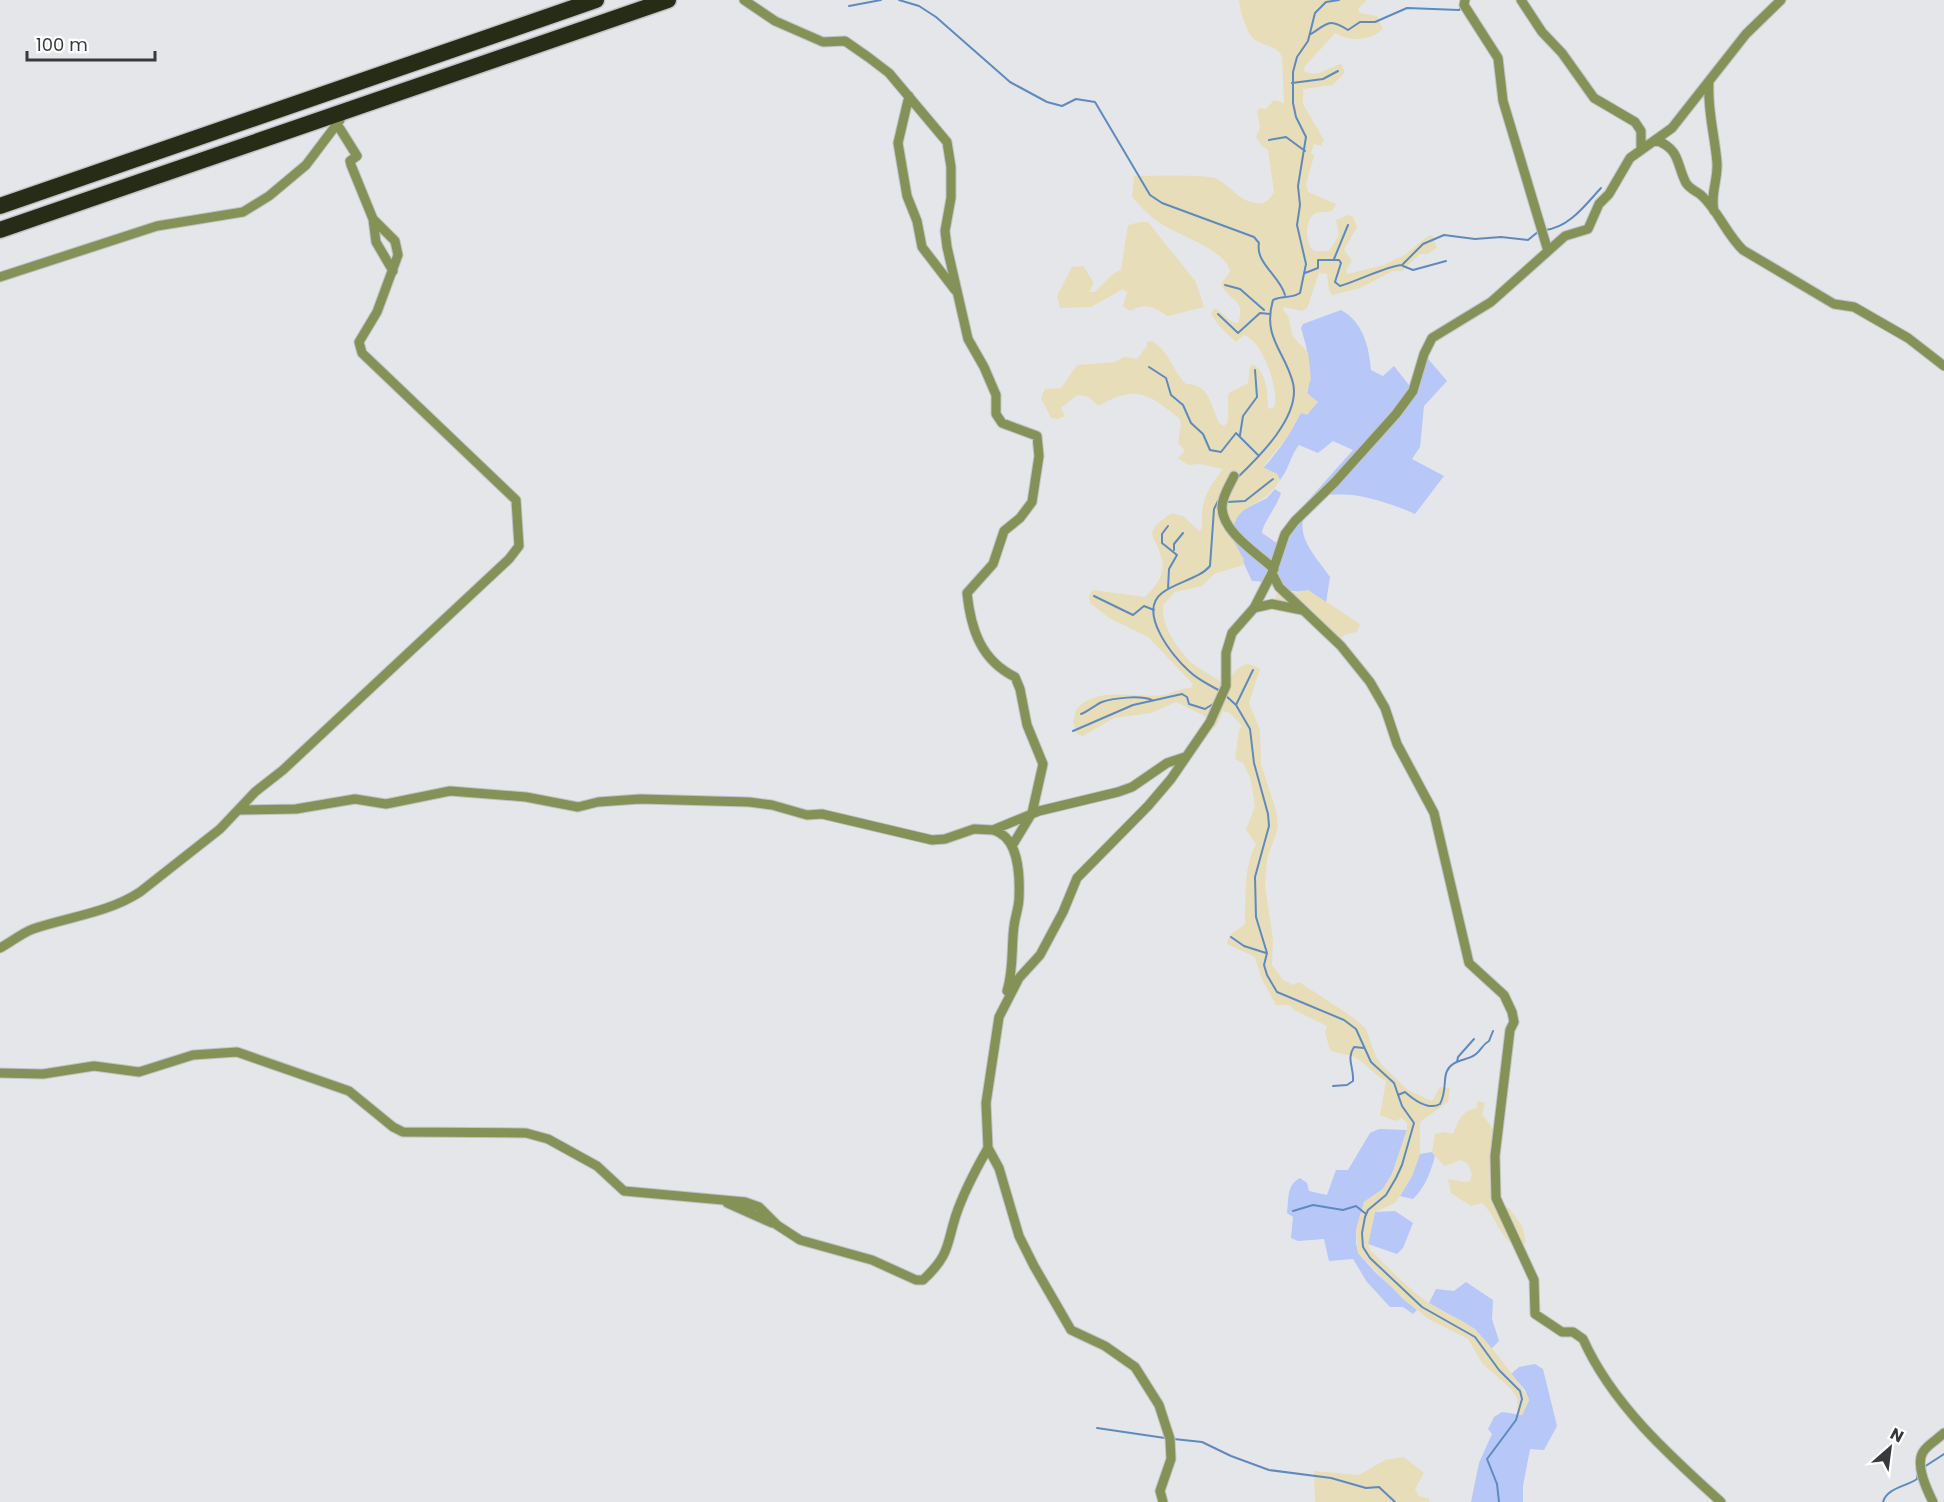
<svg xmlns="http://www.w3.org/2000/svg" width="1944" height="1502" font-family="Poppins,sans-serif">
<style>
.green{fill:#b6c7f8}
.sand{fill:#e7ddb8}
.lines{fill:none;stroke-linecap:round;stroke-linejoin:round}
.stream{stroke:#5e8abd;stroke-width:2}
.street-casing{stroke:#c2c3c7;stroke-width:11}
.highway-casing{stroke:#c2c3c7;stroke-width:19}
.street{stroke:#859257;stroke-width:9}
.highway{stroke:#272c16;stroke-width:16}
</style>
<rect width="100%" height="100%" fill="#e5e6ea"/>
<!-- green -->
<path class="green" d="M1341 310C1363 322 1369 346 1371 370L1383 376 1394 366 1413 390 1424 354 1447 381 1424 406 1420 447 1412 459 1444 476 1415 514C1398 506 1370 497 1352 495 1342 494 1332 495 1323 494 1318 499 1309 505 1306 511 1293 536 1318 559 1330 577L1326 603 1308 590C1288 596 1274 581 1252 581L1230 534 1239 512 1267 498 1275 489 1281 493C1277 507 1263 522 1262 533L1281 546 1297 513 1353 450 1333 441 1318 453 1299 445C1290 456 1289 469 1280 480L1277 474 1263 468C1284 446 1305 413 1309 383 1312 365 1306 345 1301 328L1303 324Z
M1379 1129 1407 1130 1392 1174 1383 1189 1364 1202 1356 1230V1243L1358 1253 1375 1272 1417 1310 1413 1314 1403 1307H1390L1367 1282 1353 1259 1329 1261 1324 1239 1298 1241 1291 1238 1293 1217 1287 1213C1289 1200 1286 1185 1300 1178L1307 1183 1309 1191 1327 1195 1336 1170H1348L1370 1133Z
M1432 1152 1435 1156C1431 1171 1425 1188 1413 1199L1400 1196 1412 1176 1420 1154Z
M1395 1211 1413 1223 1403 1248 1397 1254 1368 1244 1375 1212Z
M1466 1282 1493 1300 1492 1319 1499 1341 1491 1349 1475 1329 1429 1303 1436 1289 1454 1291Z
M1535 1364 1543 1369 1557 1426 1544 1450 1530 1449 1523 1486V1502H1471L1479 1463 1492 1434 1488 1429 1494 1417 1502 1412 1522 1415 1529 1400 1525 1390 1511 1374 1519 1367Z"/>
<!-- sand -->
<path class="sand" d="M1239 0H1367L1358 9 1360 13 1377 16 1383 29C1370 41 1350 42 1335 33L1305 66 1304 71C1318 79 1328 67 1341 64L1345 72 1333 85 1303 89V104L1324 140 1321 146 1314 144 1311 153 1314 156 1306 184 1308 192 1336 204 1332 211C1326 212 1317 211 1313 215 1304 223 1306 244 1314 251H1329L1339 235 1336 220 1348 215 1353 217 1357 227 1344 250 1352 261 1346 270 1347 274 1384 265 1406 254 1428 236 1432 235 1437 248 1427 254H1420L1402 271H1393L1360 288 1332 295 1329 290 1327 274 1319 273 1307 308 1302 311 1284 307 1283 310 1288 316 1293 337 1308 352 1311 379 1306 392 1318 402 1307 415 1301 413 1288 436 1263 467 1277 474 1280 480C1262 510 1240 498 1230 534L1244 560 1243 565 1214 574 1202 586 1175 592 1163 605C1161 626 1178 650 1193 664 1202 671 1215 677 1225 685 1235 672 1242 656 1260 669L1249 703 1260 730 1261 764 1276 810 1278 828 1267 859 1265 885 1273 940 1272 965 1283 980 1293 985 1299 982 1354 1018 1366 1029 1376 1057 1382 1065 1408 1090 1432 1101 1440 1087 1450 1088 1448 1102 1420 1122V1154L1412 1176 1395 1203 1375 1212 1368 1244 1371 1251C1390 1269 1408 1289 1429 1303 1443 1313 1460 1318 1473 1328 1484 1336 1524 1388 1529 1400L1522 1415H1518L1517 1398 1511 1389 1482 1363 1468 1339 1430 1320 1404 1300 1358 1253 1356 1230 1364 1202 1383 1189 1392 1174 1407 1130V1123L1402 1118 1395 1121 1380 1115 1386 1081C1373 1074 1368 1065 1358 1059 1349 1053 1339 1055 1330 1050L1325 1032 1327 1026 1294 1010 1289 1005H1276L1262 980 1255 957 1227 944 1229 936 1245 924C1246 897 1243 869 1256 844L1246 830 1255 806 1250 777 1243 763 1235 759 1239 730 1242 726 1230 713 1223 711 1217 725 1207 735 1202 732 1209 722 1203 715 1176 702 1151 713 1114 718 1083 736 1077 734 1073 722 1076 710C1096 685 1136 699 1164 695 1174 693 1180 688 1191 688L1193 684 1148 637 1109 618 1090 603 1089 595 1093 590 1145 597C1154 588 1166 575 1162 560 1156 533 1139 535 1172 513L1183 516 1199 531 1202 528C1201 499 1206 492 1223 469L1200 464 1188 465 1178 458 1185 451 1178 443 1181 423 1179 418C1146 392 1136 385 1098 406L1089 397 1077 395 1061 408 1065 416 1057 419 1051 418 1041 398 1045 389 1061 388 1077 365 1115 362 1124 357 1137 359 1147 346V342L1152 341C1170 352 1172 370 1186 384 1209 383 1211 406 1219 423L1224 426 1228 422V396L1229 393 1248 383 1250 366 1254 365C1267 373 1268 395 1268 409L1274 407C1280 390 1262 340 1244 335L1236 342 1220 327 1211 314 1214 308C1223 311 1228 323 1238 323 1247 299 1229 302 1221 284L1230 272C1227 251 1181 236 1163 225 1151 218 1141 207 1132 197L1134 176C1148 176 1208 174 1217 179 1231 186 1239 201 1256 203 1265 205 1270 199 1274 192L1268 150 1262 146 1256 137C1263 126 1258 122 1257 111L1260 108 1266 109 1274 100 1284 103 1282 57C1276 44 1261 46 1253 38 1245 29 1240 11 1239 0Z
M1141 222H1148L1196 282 1204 307 1168 316C1153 307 1147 302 1130 311L1123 306 1127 292 1123 289 1091 307 1060 308 1057 296 1072 267 1083 266 1094 283 1089 292H1095L1114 273 1121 270 1128 225Z
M1279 587 1297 593 1308 590 1360 624 1357 632 1346 634 1337 642 1307 612 1273 604Z
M1477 1101 1485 1103 1482 1114 1497 1135 1499 1207 1509 1208 1522 1226 1526 1241 1521 1249C1500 1242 1497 1216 1482 1203L1471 1206 1451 1193 1448 1179 1465 1182 1470 1181 1472 1174 1468 1164 1461 1160 1444 1166 1432 1152 1435 1134 1444 1132 1453 1134C1459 1120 1461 1111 1477 1108Z
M1404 1457 1424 1473 1415 1489 1419 1496 1429 1499V1502H1315L1314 1471 1359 1475 1385 1460Z"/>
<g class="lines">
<!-- stream -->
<path class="stream" d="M899 0 919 6 936 17 1010 82 1047 102 1062 106 1076 99 1095 102 1150 195 1162 203 1254 237 1259 243C1255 263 1280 276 1285 295
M849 6 881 0
M1311 34C1328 23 1329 18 1348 30L1360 22H1375L1407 8 1459 10 1462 7
M1292 83 1323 79 1338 71
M1269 140 1286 137 1305 151
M1545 230C1569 228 1586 204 1601 188
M1334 259 1348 225
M1403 266 1413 270 1446 261
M1305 273 1318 268V260H1339L1341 263 1335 282 1340 286C1358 281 1386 266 1402 265L1423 244 1444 235 1475 239 1501 237 1528 240 1539 231
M1225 285 1240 289 1264 310
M1218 314 1238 333 1260 313 1270 314
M1149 367 1166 378 1171 395 1183 405 1191 423 1203 434 1210 450 1221 452 1236 433 1259 456
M1240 435 1243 416 1257 397 1255 370
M1237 478C1259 457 1301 416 1293 383 1285 351 1262 338 1273 300 1282 295 1291 299 1300 293L1306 264 1297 225 1300 205 1298 186 1306 137 1296 117 1293 103V72L1297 57 1308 41 1315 13 1326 2 1339 0
M1218 501 1214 509 1210 566C1199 579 1176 582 1162 593 1137 612 1173 657 1189 671 1198 680 1210 685 1220 691
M1227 502 1245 501 1273 479
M1168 526 1162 534V543L1177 555 1169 569 1168 589
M1174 550V544L1183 533
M1094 596 1133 615 1144 606 1154 610
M1225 695 1236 705 1250 729 1254 763 1268 814 1269 826 1255 877 1256 917 1267 953 1264 965 1267 975 1277 992 1344 1020 1356 1029 1371 1062 1394 1083 1402 1106 1414 1123 1402 1165 1396 1178 1386 1195 1368 1210 1365 1217 1362 1233 1363 1247 1370 1258 1422 1307 1475 1337 1499 1370 1520 1391 1522 1399 1516 1420 1487 1459 1497 1484 1499 1502
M1236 705 1253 670
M1081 714C1089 711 1095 705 1102 702 1114 698 1140 695 1152 700
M1073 731 1133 705 1182 694 1187 697 1189 704 1205 709 1213 704
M1231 937 1244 946 1266 953
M1457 1062 1458 1057 1474 1039
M1333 1086 1347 1085 1353 1081C1354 1067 1346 1059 1354 1047L1364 1048
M1398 1095 1405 1092C1414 1100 1428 1111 1440 1104 1447 1091 1443 1079 1447 1071 1452 1059 1468 1061 1476 1054 1482 1049 1482 1045 1489 1041L1493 1031
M1293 1211 1313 1205 1343 1210 1356 1206 1366 1214
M1097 1428 1165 1438
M1174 1439 1202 1442 1231 1456 1269 1470 1331 1478 1366 1488 1379 1487 1395 1502
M1924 1467 1944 1454
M1883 1502C1887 1488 1905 1487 1917 1479L1918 1472"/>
<defs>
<path id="street" d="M744 0 775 21 823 42 845 41 868 57 889 73 947 142 951 167V198L945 231 947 247 968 339 984 367 996 395V414L1002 423 1037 436 1039 456 1032 502 1020 518 1004 531 993 564 967 593C971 630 981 660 1015 677L1020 689 1027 725 1043 764 1032 813 1012 846
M1465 0 1464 5 1498 58 1503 101 1548 251
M1521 0 1542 32 1562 53 1594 98 1635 122 1641 131V148
M1709 82C1707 110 1715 136 1717 163 1718 180 1710 195 1714 211
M909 96 898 143 907 196 917 221 922 247 955 290
M1656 140C1681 150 1676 164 1686 183 1690 189 1696 191 1701 195 1718 210 1726 234 1743 250L1834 304 1854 307 1908 338 1944 366
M373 219 376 242 393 271
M0 277 157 226 243 212 269 196 306 165 340 120
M1234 476C1230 485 1222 496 1222 507 1222 532 1257 553 1274 569
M1254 608 1272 604 1302 610
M238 810 296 809 355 799 386 804 450 791 526 797 578 807 598 802 640 799 749 802 772 805 807 815 822 814 932 840 945 839 974 829 993 830 1039 811 1118 792 1132 787 1167 763 1185 757
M993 830C1019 837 1020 874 1019 898 1019 907 1015 917 1014 926 1011 948 1014 969 1007 991
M0 948C11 942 22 933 33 929 68 917 108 913 140 892L220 829 255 792 283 770 509 559 519 546 516 500 362 353 359 342 377 312 398 255 395 241 373 219 351 165 350 161 357 156 337 124
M0 1073 43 1074 94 1066 139 1072 193 1055 237 1052 349 1091 393 1127 403 1132 526 1133 548 1139 597 1166 624 1191 745 1202 759 1207 777 1225 800 1240 872 1260 916 1280H923C950 1255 946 1246 956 1215 964 1191 976 1169 988 1148
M727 1203 772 1223
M1163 1502 1160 1491 1171 1459 1170 1439 1159 1405 1135 1367 1105 1346 1071 1330 1034 1266 1019 1236 999 1168 988 1148 986 1103 999 1017 1019 978 1040 955 1063 912 1077 878 1148 806 1171 779 1210 722 1226 686V653L1232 633 1254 608 1272 573
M1721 1502C1669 1455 1612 1404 1583 1339L1573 1332H1562L1535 1314 1534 1280 1496 1198 1495 1156 1510 1030 1514 1022 1512 1012 1504 995 1469 963 1434 813 1397 744 1385 708 1370 682 1341 646 1279 587 1272 573 1285 534 1295 521 1335 482 1396 414 1413 391 1424 354 1432 338 1491 302 1565 236 1588 229 1599 204 1609 194 1630 158 1672 128 1746 34 1781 0
M1933 1502C1927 1490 1915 1465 1923 1452 1927 1445 1938 1439 1944 1433"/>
<path id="highway" d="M0 206 596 0
M0 230 668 0"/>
</defs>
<!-- street casing -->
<use href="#street" class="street-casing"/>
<!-- highway casing -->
<use href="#highway" class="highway-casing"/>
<!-- street -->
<use href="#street" class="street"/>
<!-- highway -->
<use href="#highway" class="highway"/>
</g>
<!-- north arrow -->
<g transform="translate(1890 1448) rotate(28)" stroke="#ffffff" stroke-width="4.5" paint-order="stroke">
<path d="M0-4.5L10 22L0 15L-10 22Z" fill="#38393a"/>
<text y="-9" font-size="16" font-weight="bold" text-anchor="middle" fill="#38393a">N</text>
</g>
<!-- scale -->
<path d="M27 51v9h128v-9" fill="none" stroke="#38393a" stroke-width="3"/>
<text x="36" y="51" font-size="18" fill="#38393a" stroke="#ffffff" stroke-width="4.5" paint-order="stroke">100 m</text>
</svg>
